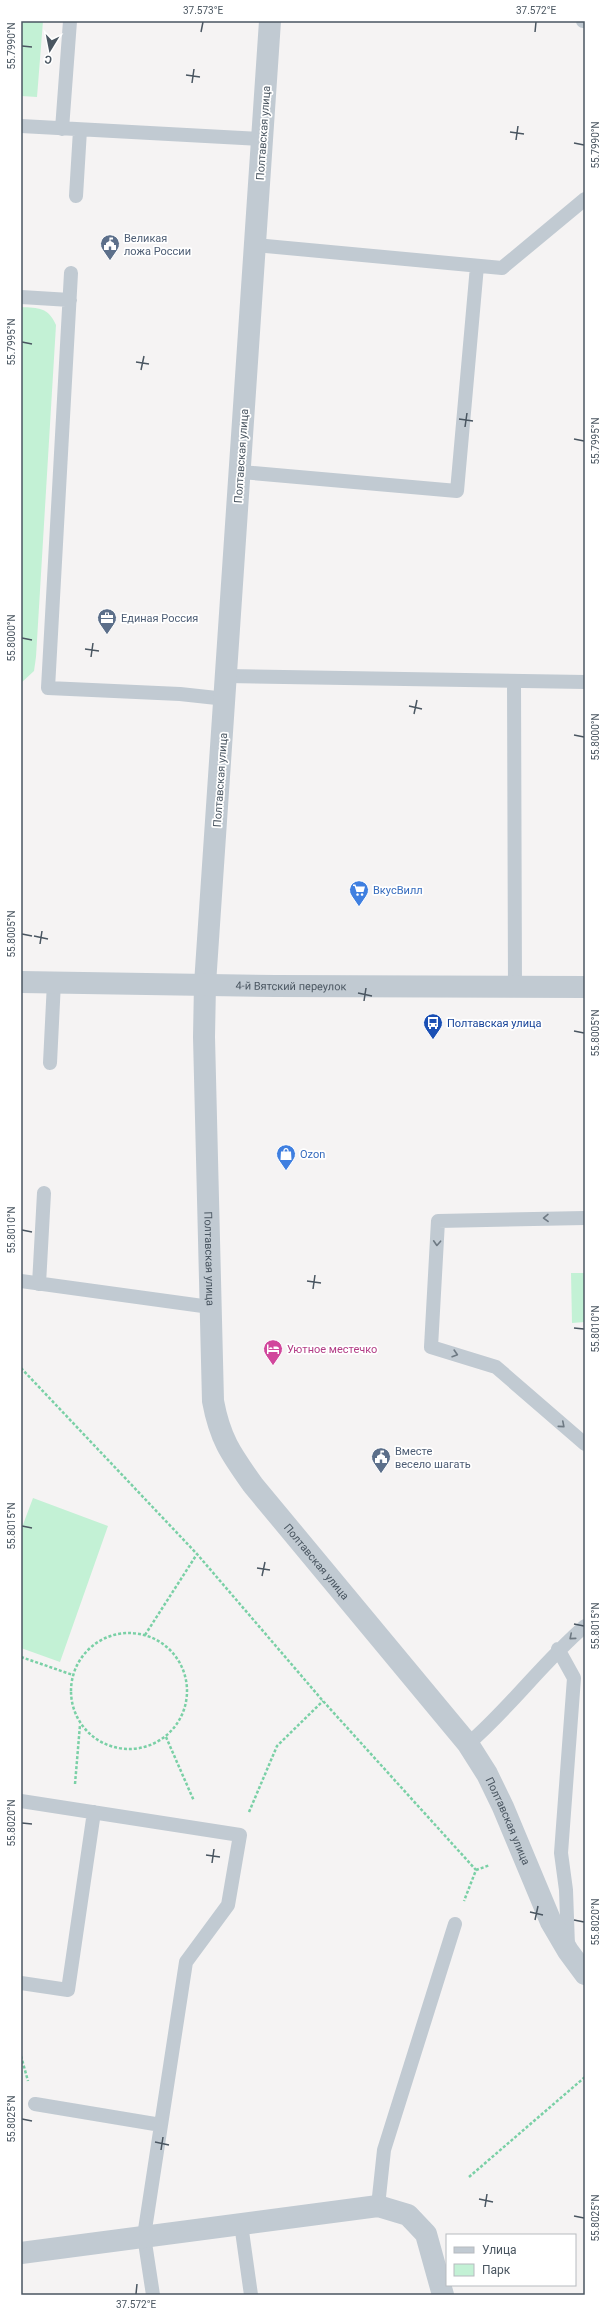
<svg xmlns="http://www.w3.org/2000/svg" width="606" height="2316" font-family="Roboto,sans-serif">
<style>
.green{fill:#c3f1d5}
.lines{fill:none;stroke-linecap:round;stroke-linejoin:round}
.path{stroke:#7ad0a6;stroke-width:2.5;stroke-dasharray:3 2;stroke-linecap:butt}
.lane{stroke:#c1cad2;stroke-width:14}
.street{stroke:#c1cad2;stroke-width:22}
.oneway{stroke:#6e7983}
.ticks{fill:none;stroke:#4a5661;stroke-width:1.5}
.labels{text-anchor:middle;stroke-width:3.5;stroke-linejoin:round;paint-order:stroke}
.street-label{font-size:11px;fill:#4a5661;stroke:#fff}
.service-label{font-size:11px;fill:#4e5e75;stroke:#fff;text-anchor:start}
.shop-label{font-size:11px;fill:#366cbe;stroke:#fff;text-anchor:start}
.transit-label{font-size:11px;fill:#164399;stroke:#fff;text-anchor:start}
.hotel-label{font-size:11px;fill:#b23c85;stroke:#fff;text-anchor:start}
.neatline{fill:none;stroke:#4a5661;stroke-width:1.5}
.ticks-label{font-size:10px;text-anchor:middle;fill:#4a5661}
</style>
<rect width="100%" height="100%" fill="#f5f3f3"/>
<!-- green -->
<path class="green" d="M21 21H43L37 97 21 96Z
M21 307C39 308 48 307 56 325L36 657 34 671 21 683Z
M571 1273H585V1322L572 1323Z
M33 1498 108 1526 60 1662 21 1648V1530Z"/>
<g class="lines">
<!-- path -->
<path class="path" d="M21 1368 197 1554 323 1701 476 1870 464 1901
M71 1691a58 58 0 1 1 116 0a58 58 0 1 1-116 0Z
M145 1635 197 1554
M21 1657 73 1675
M166 1737 194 1801
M75 1784 80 1725
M249 1812 277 1746 323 1701
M476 1870 490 1865
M21 2056 28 2081
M469 2177 585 2077"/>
<!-- lane -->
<path class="lane" d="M583 21H585
M21 126 262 139
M62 129 70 21
M76 196 80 130
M255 245 502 268 585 199
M71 273 48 688 180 694 226 699
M21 297 70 300
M241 472 457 491 477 266
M227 676 585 682
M514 682 515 988
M50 1063 54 982
M585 1218 438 1221 431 1347 496 1367 585 1444
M21 1281 210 1307
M39 1284 44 1193
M558 1649 574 1678 561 1853 566 1890 568 1946
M468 1744C510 1708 543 1662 585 1626
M21 1801 240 1835 228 1905 186 1962 144 2236 153 2295
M21 1983 68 1990 94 1812
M35 2104 161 2125
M378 2206 384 2150 455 1924
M241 2224 251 2295"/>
<!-- street -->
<g class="street">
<path id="s1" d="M270 21 205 984 204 1037 213 1401C220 1439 231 1454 253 1485L468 1744 487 1774 503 1807 551 1922 568 1951 585 1974"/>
<path id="s2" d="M21 982 275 986 585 987"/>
<path d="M21 2253 378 2206 408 2215 426 2234 443 2295"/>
</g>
</g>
<!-- one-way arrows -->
<defs><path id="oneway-chevron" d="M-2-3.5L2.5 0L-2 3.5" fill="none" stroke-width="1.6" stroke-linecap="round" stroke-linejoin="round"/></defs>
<g class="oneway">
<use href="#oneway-chevron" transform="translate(546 1218) rotate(179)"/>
<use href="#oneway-chevron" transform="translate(437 1243) rotate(93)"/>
<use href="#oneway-chevron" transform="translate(455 1354) rotate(17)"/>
<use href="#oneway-chevron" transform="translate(562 1425) rotate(41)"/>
<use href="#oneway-chevron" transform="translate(572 1637) rotate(139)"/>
</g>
<!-- ticks -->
<path class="ticks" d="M201 32 203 22M535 32 536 22M22 46 32 47M186 75 200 77M192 83 194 69M510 132 524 134M516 140 518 126M574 143 584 145M22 342 32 344M136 362 149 364M141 370 144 356M459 419 473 421M465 427 467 413M574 439 584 441M22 638 32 640M85 649 99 651M91 657 93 643M409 706 422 709M414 714 417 700M574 735 584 737M22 934 32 936M34 936 48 939M40 944 42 931M358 993 372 996M364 1001 366 988M574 1031 584 1033M22 1230 32 1232M307 1281 321 1283M313 1289 315 1275M574 1328 584 1329M22 1526 32 1528M257 1568 270 1570M262 1576 265 1562M574 1624 584 1626M22 1823 32 1824M206 1855 220 1857M212 1863 214 1849M530 1912 543 1915M535 1920 538 1906M574 1920 584 1922M22 2119 32 2121M155 2142 169 2145M161 2150 163 2137M479 2199 493 2202M485 2207 487 2194M574 2216 584 2218M136 2294 137 2284"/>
<!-- icons -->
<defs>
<symbol id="civic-pin" viewBox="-11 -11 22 30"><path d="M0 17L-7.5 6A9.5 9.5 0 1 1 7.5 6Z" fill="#5c6f8a" stroke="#fff"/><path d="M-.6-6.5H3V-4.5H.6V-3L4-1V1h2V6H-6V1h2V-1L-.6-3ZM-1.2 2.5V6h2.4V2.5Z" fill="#fff"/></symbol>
<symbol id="office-pin" viewBox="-11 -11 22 30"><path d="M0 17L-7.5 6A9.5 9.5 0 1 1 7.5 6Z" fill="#5c6f8a" stroke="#fff"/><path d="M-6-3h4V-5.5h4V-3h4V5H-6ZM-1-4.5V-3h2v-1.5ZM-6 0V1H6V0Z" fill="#fff"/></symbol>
<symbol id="supermarket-pin" viewBox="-11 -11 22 30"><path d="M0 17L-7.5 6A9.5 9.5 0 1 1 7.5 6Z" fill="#3f7fe0" stroke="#fff"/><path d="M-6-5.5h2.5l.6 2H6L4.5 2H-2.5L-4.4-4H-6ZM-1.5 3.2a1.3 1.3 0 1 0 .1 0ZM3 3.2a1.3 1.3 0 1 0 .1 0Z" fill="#fff"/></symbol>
<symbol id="bus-pin" viewBox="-11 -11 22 30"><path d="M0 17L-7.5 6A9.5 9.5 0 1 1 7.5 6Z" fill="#1a4fb4" stroke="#fff"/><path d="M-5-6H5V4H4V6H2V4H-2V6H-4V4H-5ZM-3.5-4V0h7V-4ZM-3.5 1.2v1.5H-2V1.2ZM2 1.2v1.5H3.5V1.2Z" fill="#fff"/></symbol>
<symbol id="shop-pin" viewBox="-11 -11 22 30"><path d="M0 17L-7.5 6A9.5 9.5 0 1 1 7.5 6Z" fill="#3f7fe0" stroke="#fff"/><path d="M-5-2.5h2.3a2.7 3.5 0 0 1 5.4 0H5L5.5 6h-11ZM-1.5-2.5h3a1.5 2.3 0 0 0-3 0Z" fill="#fff"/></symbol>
<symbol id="hotel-pin" viewBox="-11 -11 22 30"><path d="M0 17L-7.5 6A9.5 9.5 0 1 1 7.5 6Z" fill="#d1479c" stroke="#fff"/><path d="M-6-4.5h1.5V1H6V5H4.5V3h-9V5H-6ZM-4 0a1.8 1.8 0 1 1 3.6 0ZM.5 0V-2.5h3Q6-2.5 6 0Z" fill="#fff"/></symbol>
</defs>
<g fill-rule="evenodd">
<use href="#civic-pin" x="99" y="233" width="22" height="30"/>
<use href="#office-pin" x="96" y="607" width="22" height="30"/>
<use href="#supermarket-pin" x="348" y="879" width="22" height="30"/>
<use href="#bus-pin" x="422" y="1012" width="22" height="30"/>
<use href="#shop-pin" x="275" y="1143" width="22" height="30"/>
<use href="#hotel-pin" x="262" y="1338" width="22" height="30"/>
<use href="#civic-pin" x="370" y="1446" width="22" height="30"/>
</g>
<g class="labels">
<!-- street labels -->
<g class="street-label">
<text transform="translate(263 133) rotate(-86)" y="4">Полтавская улица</text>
<text transform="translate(241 456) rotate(-86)" y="4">Полтавская улица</text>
<text transform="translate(220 780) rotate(-86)" y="4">Полтавская улица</text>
<text dy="4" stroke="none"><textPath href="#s2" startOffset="270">4-й Вятский переулок</textPath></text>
<text dy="4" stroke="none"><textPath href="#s1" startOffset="1240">Полтавская улица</textPath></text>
<text dy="4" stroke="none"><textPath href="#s1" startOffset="1576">Полтавская улица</textPath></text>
<text dy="4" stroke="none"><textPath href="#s1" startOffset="1900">Полтавская улица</textPath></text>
</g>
<!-- service labels -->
<g class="service-label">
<text x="124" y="242">Великая<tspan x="124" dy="13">ложа России</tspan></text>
<text x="121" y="622">Единая Россия</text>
<text x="395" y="1455">Вместе<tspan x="395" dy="13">весело шагать</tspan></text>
</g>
<!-- shop labels -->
<g class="shop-label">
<text x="373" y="894">ВкусВилл</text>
<text x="300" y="1158">Ozon</text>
</g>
<!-- transit labels -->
<g class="transit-label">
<text x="447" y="1027">Полтавская улица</text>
</g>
<!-- hotel labels -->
<g class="hotel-label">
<text x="287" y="1353">Уютное местечко</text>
</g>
</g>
<!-- border -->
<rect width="606" height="2316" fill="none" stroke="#ffffff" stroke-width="44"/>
<!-- legend -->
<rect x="446" y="2234" width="130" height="52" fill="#ffffff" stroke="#b7bbc0"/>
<rect x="454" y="2247" width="20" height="6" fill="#c1cad2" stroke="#b7bbc0"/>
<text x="482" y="2254" font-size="12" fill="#4a5661">Улица</text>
<rect x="454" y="2264" width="20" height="12" fill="#c3f1d5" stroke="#b7bbc0"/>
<text x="482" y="2274" font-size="12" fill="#4a5661">Парк</text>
<!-- north arrow -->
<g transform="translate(50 50) rotate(190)" stroke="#ffffff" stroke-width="3" paint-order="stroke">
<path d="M0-3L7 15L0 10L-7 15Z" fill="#4a5661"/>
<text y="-6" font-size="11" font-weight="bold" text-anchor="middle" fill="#4a5661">С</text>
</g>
<rect x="22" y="22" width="562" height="2272" class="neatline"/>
<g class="ticks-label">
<text x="203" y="14">37.573°E</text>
<text x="536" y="14">37.572°E</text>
<text transform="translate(11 46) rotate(-90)" y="4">55.7990°N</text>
<text transform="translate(595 145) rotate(-90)" y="4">55.7990°N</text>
<text transform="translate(11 342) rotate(-90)" y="4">55.7995°N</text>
<text transform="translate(595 441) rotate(-90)" y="4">55.7995°N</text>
<text transform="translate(11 638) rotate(-90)" y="4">55.8000°N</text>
<text transform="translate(595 737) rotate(-90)" y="4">55.8000°N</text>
<text transform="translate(11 934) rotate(-90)" y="4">55.8005°N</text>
<text transform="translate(595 1033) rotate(-90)" y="4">55.8005°N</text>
<text transform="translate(11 1230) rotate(-90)" y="4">55.8010°N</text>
<text transform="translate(595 1329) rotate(-90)" y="4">55.8010°N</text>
<text transform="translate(11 1526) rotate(-90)" y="4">55.8015°N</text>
<text transform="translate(595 1626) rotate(-90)" y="4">55.8015°N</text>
<text transform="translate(11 1823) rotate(-90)" y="4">55.8020°N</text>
<text transform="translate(595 1922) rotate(-90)" y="4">55.8020°N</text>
<text transform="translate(11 2119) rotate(-90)" y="4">55.8025°N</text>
<text transform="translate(595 2218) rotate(-90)" y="4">55.8025°N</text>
<text x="136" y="2308">37.572°E</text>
</g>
</svg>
